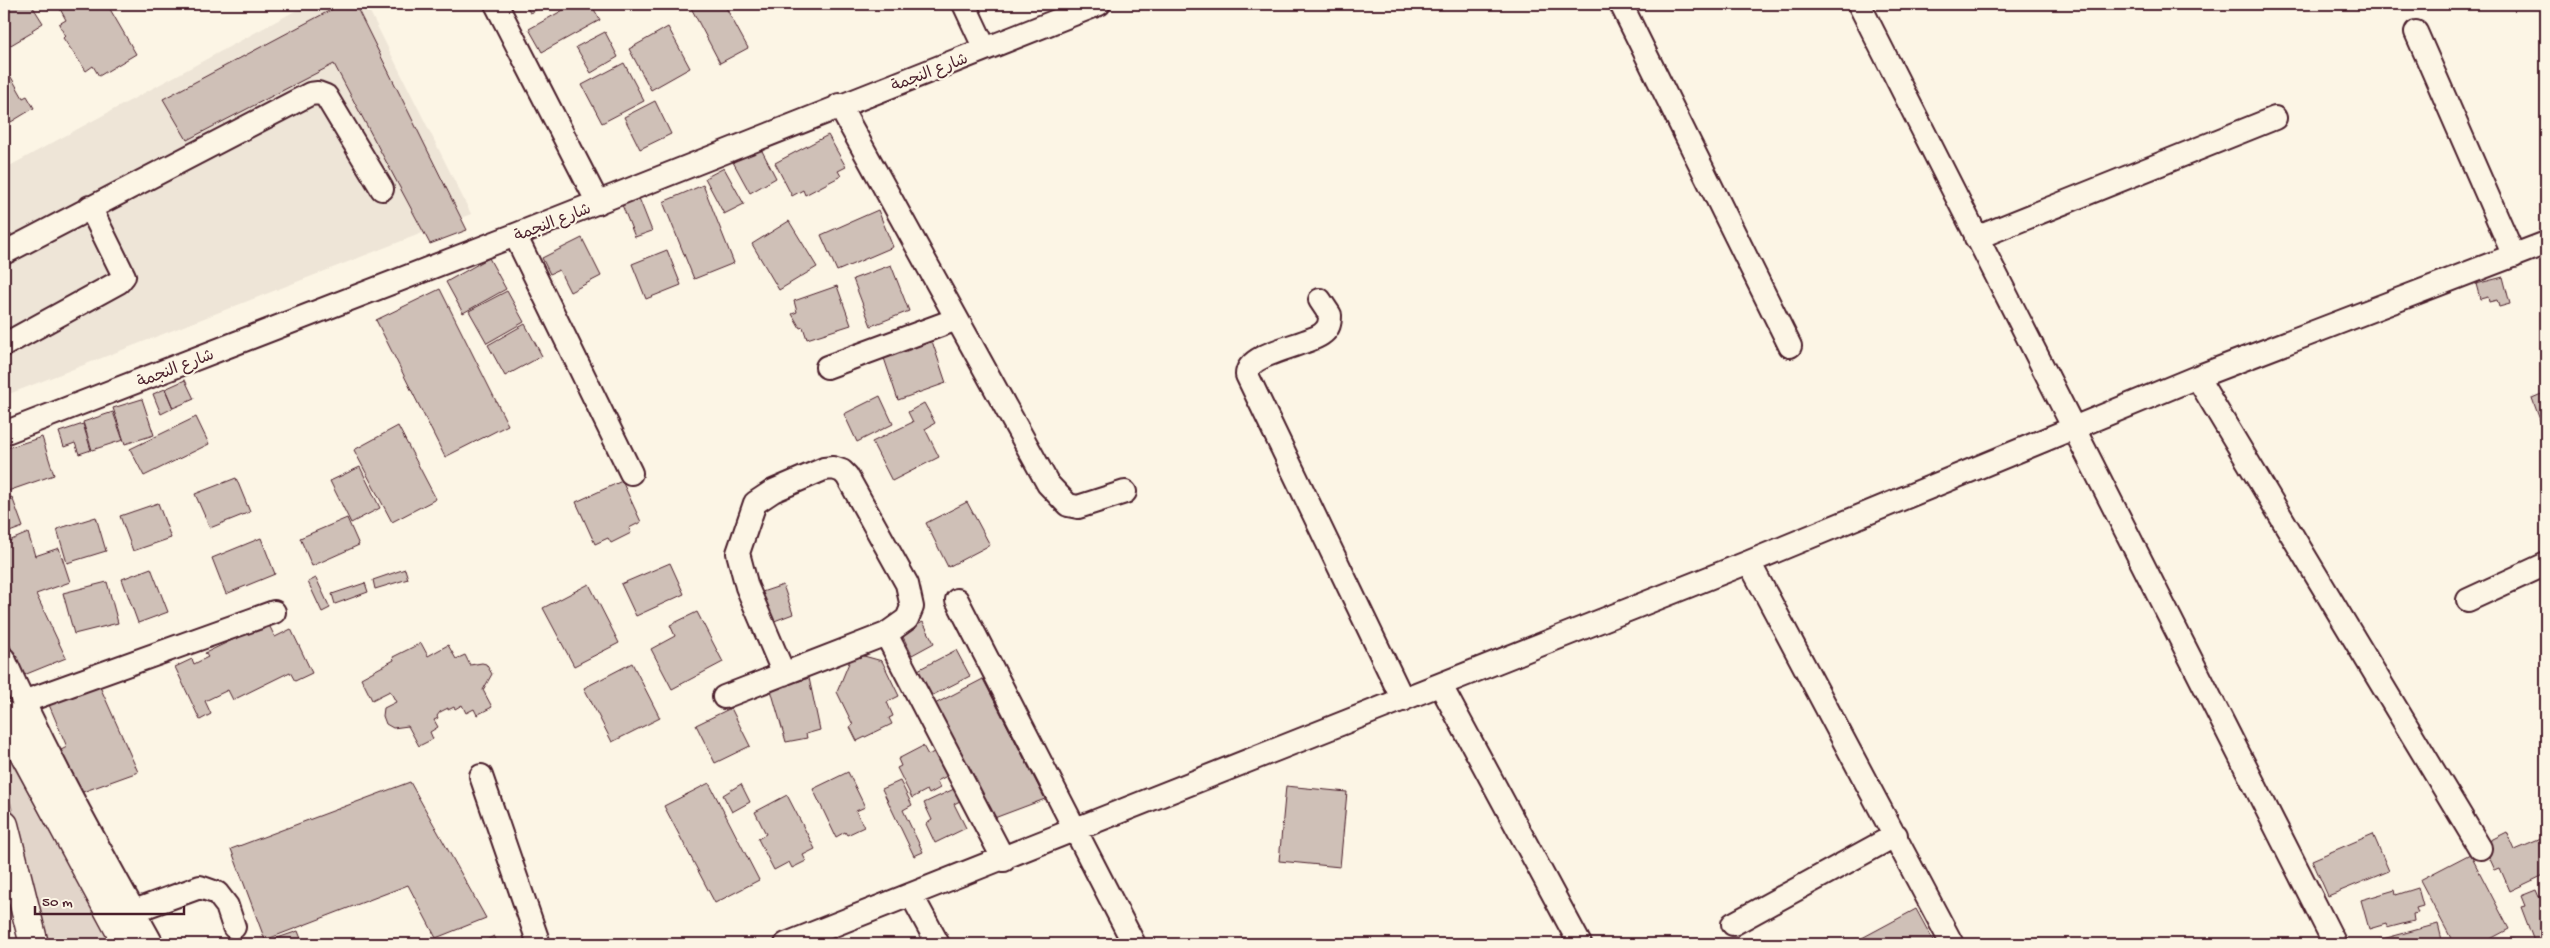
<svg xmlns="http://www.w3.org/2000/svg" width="2550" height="948" font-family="'Gochi Hand','Playpen Sans Arabic',sans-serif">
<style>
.built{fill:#eee5d7}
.green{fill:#e2d5ca;stroke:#967a7a}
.building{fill:#cfc0b7;stroke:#4a1f2b}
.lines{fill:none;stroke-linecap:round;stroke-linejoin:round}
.minor-casing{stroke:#4a1f2b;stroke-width:26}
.highway-casing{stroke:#4a1f2b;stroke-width:31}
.minor{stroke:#fcf5e5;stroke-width:22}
.highway{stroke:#fcf5e5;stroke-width:28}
.labels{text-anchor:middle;stroke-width:4.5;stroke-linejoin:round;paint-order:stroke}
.street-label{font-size:16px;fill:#4a1f2b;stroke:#fcf5e5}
</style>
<rect width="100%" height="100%" fill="#fcf5e5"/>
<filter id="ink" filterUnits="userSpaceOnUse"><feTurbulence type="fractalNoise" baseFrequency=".02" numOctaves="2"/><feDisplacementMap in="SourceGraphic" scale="10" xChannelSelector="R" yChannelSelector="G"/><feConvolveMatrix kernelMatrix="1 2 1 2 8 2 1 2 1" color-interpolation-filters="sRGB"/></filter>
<g filter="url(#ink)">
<!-- built -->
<path class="built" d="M308 4H366L471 214 4 396V169Z"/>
<!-- green -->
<path class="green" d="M4 749 112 944H43L4 774Z"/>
<!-- building -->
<path class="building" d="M4 4H31L43 23 32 30 33 32 4 49Z
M61 4H107L136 54 99 76 93 66 86 71 63 38 65 36 59 24 66 20 58 5Z
M342 4H355L467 230 430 244 334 64 187 140 163 99Z
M525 4H547L530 13Z
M574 4H591L600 20 542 52 529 29Z
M689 4H724L748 48 720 63Z
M668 27 690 68 651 90 629 49Z
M605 32 618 57 591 73 576 47Z
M624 63 644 101 602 123 582 85Z
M11 77 23 98 27 96 34 108 11 122 4 112V81Z
M655 101 671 134 640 149 624 117Z
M828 135 846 167 838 171 841 176 805 195 803 190 792 196 775 163Z
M760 147 776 178 750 193 733 162Z
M724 168 744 204 724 214 705 178Z
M703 185 734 263 694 279 663 202Z
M637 193 652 231 635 237 620 200Z
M878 210 893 247 837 271 821 235Z
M789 221 817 267 779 290 752 244Z
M582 238 601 276 570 292 559 270 550 274 542 258Z
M667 250 681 285 646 299 632 264Z
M489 258 506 289 463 313 446 282Z
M891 265 909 311 871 326 853 279Z
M2503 277 2510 304 2499 307 2497 300 2489 302 2488 297 2480 299 2476 284Z
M837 286 851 325 807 339 803 327 800 328 792 314 797 312 794 301Z
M440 289 508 425 445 457 376 320Z
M507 291 524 322 487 343 469 311Z
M525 324 542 356 505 376 488 345Z
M931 338 946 383 898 400 883 355Z
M185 380 194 399 173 408 165 389Z
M165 389 173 408 161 414 153 394Z
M2546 392V431H2544L2532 398Z
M880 396 893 424 857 442 844 414Z
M142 399 154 435 125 444 113 408Z
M924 403 935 423 925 429 939 457 892 481 872 442 913 422 908 412Z
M113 412 123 440 92 450 83 422Z
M196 417 209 444 144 476 130 449Z
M83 424 91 450 79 454 75 443 64 447 59 432Z
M398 426 436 499 392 522 354 450Z
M42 437 54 475 8 491 4 478V449Z
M360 467 380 508 351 523 330 481Z
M236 478 250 512 210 528 195 494Z
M622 481 641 522 629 528 631 533 611 543 608 538 595 544 576 502Z
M12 497 23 527 4 534V500Z
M967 502 990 545 948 567 926 523Z
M158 503 171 538 133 551 120 516Z
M96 517 106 551 67 563 57 529Z
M347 518 359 545 312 566 300 538Z
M28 533 35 556 59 548 70 582 36 594 66 658 24 675 4 633V543Z
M261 538 275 574 226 594 212 558Z
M670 563 684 594 636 616 621 584Z
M151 568 168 612 138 623 122 579Z
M405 569 408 579 375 589 373 580Z
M316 578 330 608 322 612 308 582Z
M107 582 118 623 74 634 63 593Z
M365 583 368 592 335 604 332 594Z
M589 584 619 643 574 666 543 608Z
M783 585 793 614 769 623 759 593Z
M2546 592V609L2541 595Z
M697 612 723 662 672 689 651 649 675 636 670 625Z
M923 622 934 643 912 655 901 633Z
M268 623 275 637 291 629 312 673 295 681 290 672 233 700 228 690 205 701 211 714 200 720 175 667 192 659 194 664 208 657 205 653Z
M421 643 428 656 448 645 456 659 465 655 470 665 482 663 486 664 492 674 483 690 492 707 477 715 474 709 466 713 462 705 455 709 454 707 448 710V708L440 712 437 716 438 718 434 720 438 727 430 732 433 739 419 746 408 726 393 728 386 724 383 716 384 708 396 702 390 691 372 700 361 678 394 660 393 657Z
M956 650 970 676 927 698 914 672Z
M853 653 882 661 899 696 887 702 893 716 889 718 892 724 857 741 850 727 853 725 837 692Z
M632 663 660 718 612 742 584 688Z
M809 678 820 730 806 734 807 738 786 742 771 690Z
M983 679 1045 799 989 820 931 706Z
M97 680 138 772 77 794 57 752 67 747 47 700Z
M731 708 750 746 715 763 696 725Z
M923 746 928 755 936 751 949 775 937 781 940 788 929 794 927 790 912 798 897 768 901 766 898 759Z
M848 772 865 807 856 811 864 827 847 835 845 832 836 837 813 789Z
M900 781 912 805 903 810 923 852 914 856 882 789Z
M410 782 486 918 436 938 408 885 265 940 231 849Z
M709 783 759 880 715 903 664 806Z
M741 784 750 802 732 812 723 795Z
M1286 786 1347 792 1340 867 1279 861Z
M954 789 960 801 954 804 966 828 935 843 926 824 932 820 924 803Z
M787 795 815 849 803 855 806 861 792 868 789 862 774 870 758 839 766 834 755 812Z
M2507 832 2515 850 2541 839 2546 852V874L2510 891 2500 868 2495 870 2483 844Z
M2373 834 2389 871 2328 896 2312 860Z
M2470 854 2509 929 2481 944H2454L2420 880Z
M2418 888 2423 906 2416 908 2418 913 2413 914 2414 921 2387 928 2386 924 2369 929 2361 900 2395 890 2396 895Z
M2536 890 2539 897 2546 894V944H2535L2521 907 2525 906 2521 896Z
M1916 909 1935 944H1866L1862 938Z
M2438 924 2443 944H2381L2379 940Z
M298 931 303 944H260Z
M494 936 499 944H479Z
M2514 939 2516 944H2505Z
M1855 940 1858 944H1846Z"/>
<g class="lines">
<defs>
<path id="minor" d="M496 4 598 203
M964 4 985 49
M1621 4 1790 346
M1859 4 2335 944
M2416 32 2514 256
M839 105 1048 484 1068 505 1078 507 1125 492
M515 235 631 473
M1976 238 2275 118
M4 253 310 94 318 93 326 96 382 189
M1320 300 1330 315C1330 323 1329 328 1323 333 1310 345 1247 352 1247 375L1403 700
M4 345 119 282 124 276 90 207
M827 367 957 319
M2197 377 2480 848
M4 433 515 235 1099 4
M1749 562 1952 944
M957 600 1134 944
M2468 600 2546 564
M886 634 1004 860
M4 659C47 757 100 850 152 944
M1441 686 1580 944
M724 697 886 634 907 619 912 607 907 584 847 476 842 471 833 468 824 469 773 491 755 503 738 553 747 587 784 674
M23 702 274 612
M481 776 539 944
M912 896 938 944
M134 911 200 887 217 893 227 906 234 927
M1733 924 1896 835
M786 944 1749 562 2197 377 2546 243"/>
<path id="highway" d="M4 716 127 944
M4 825 34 944"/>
</defs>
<!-- minor casing -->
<use href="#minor" class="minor-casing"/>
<!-- highway casing -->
<use href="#highway" class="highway-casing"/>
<!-- minor -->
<use href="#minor" class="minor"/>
<!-- highway -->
<use href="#highway" class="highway"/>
</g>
</g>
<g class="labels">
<!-- street labels -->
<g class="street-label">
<text transform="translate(929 71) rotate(-21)" y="6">شارع النجمة</text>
<text transform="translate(552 221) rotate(-21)" y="6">شارع النجمة</text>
<text transform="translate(175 367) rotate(-21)" y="6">شارع النجمة</text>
</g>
</g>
<!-- margin -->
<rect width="2550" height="948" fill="none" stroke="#fcf5e5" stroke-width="20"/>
<rect x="10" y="10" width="2530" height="928" fill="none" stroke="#4a1f2b" stroke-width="2" filter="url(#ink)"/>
<!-- scale -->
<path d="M35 906v8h149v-8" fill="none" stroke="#4a1f2b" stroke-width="2.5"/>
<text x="42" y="906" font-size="15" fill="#4a1f2b" stroke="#fcf5e5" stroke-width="4" paint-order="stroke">50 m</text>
</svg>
